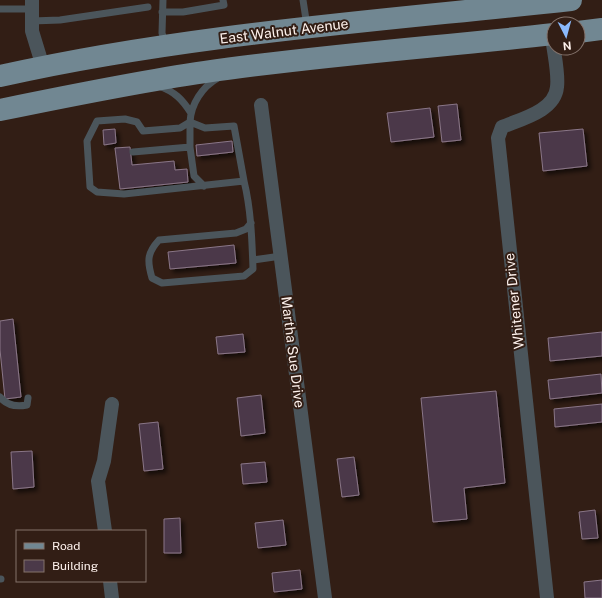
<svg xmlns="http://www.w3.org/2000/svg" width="602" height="598" font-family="'Public Sans',sans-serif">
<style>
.building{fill:#4b3949;stroke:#8a7688;filter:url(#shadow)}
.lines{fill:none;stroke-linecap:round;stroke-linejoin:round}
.service{stroke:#4b555b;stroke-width:7}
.minor{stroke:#4b555b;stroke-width:14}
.primary{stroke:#718792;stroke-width:22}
.labels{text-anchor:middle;stroke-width:4;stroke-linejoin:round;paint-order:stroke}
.street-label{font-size:14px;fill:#fdf1ec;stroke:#321e15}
</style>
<defs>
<filter id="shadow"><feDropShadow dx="3.5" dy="3.5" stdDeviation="2" flood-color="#0009"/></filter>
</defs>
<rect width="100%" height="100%" fill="#321e15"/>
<!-- building -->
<path class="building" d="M457 104 461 140 442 142 438 106Z
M430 108 434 137 391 142 387 113Z
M115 129 116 143 104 145 103 130Z
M583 129 587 166 543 171 539 133Z
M232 141 233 152 197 156 196 145Z
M130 147 132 165 174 161 175 170 187 169 188 182 120 189 115 148Z
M234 245 236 263 170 269 168 252Z
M13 319 21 397 5 399 0 350V321Z
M602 332V356L550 361 548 338Z
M243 334 245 352 218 354 216 337Z
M601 374 602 393 550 399 548 380Z
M496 391 505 483 464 488 467 519 433 522 421 398Z
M261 395 265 433 241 436 237 398Z
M602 404V422L555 427 554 409Z
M158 422 163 469 144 471 139 424Z
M32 451 34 487 13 489 11 452Z
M354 457 359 495 342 497 337 459Z
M265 462 267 482 243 484 241 464Z
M595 510 598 538 582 539 579 512Z
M180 518 181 553H164V519Z
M283 520 286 545 258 548 255 523Z
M300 570 302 589 274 592 272 573Z
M602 580V598H585L584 582Z"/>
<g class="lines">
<!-- service -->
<path class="service" d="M163 0 162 33 165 43
M303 0 307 26
M0 9H32
M162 12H183L224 5 223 0
M32 21 60 20 148 7
M218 78C202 87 191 104 190 122L180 128 143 131 137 122 125 119 97 121 87 141 90 187 97 192 124 194 244 181C251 209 252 240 253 269L244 276 162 283 152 278C147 261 147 253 159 240L236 233 246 229 251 223
M159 86C175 92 182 99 191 113
M133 152 190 147
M204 186 194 176 190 147V122L205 128 234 126 244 181
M253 260 281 256
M0 397C7 406 17 407 27 405L28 398
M0 579H1"/>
<!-- minor -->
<path class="minor" d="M32 0V31L43 67
M261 105 325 598
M105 531 98 481 104 461 112 404
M110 581 112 598
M547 598 498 138 502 127C521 119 555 111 557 87 559 72 553 50 552 35"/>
<!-- primary -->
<path class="primary" d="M578 32 602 29
M0 76C187 34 380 21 571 0
M0 110C68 96 136 82 205 72 321 55 438 47 554 34"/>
</g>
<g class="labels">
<!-- street labels -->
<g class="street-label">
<text transform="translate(284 31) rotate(-7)" y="5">East Walnut Avenue</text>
<text transform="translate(514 301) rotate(-96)" y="5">Whitener Drive</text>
<text transform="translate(293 352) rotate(83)" y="5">Martha Sue Drive</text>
</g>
</g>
<!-- legend -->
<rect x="16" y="530" width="130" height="52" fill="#321e15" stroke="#83726b"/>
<rect x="24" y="543" width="20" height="6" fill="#718792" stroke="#83726b"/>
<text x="52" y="550" font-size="12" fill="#fdf1ec">Road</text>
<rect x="24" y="560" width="20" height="12" fill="#4b3949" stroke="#83726b"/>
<text x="52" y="570" font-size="12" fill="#fdf1ec">Building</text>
<!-- north arrow -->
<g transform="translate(566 36) rotate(174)"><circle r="19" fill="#321e15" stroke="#83726b"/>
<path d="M0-3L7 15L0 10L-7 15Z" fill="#8bbafc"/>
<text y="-6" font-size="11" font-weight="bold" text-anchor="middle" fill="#fdf1ec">N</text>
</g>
</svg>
